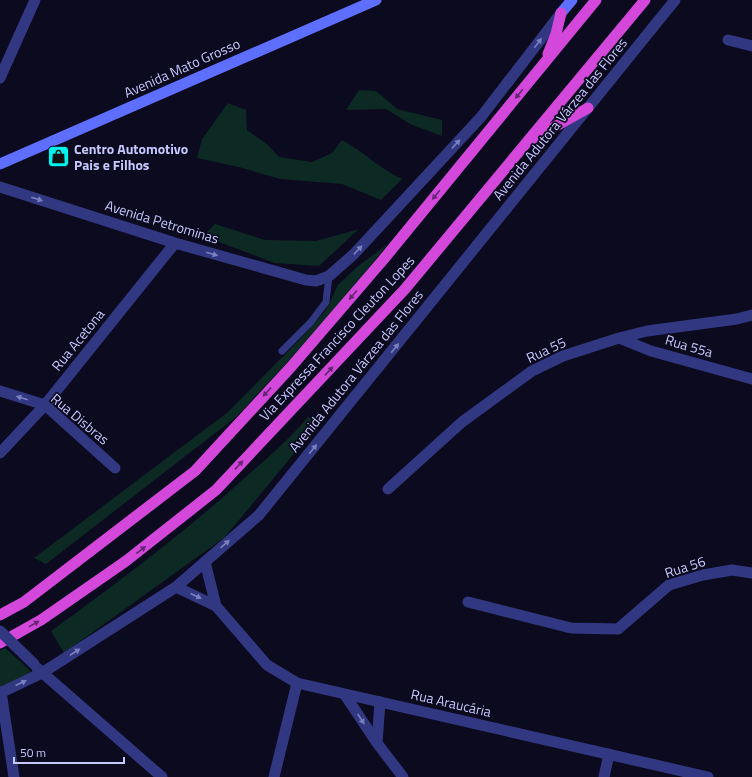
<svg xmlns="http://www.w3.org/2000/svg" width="752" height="777" font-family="'Titillium Web',sans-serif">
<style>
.green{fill:#0d2924}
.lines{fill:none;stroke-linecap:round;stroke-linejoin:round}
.service{stroke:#313881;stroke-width:7}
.minor{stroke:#313881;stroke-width:11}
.tertiary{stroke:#313881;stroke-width:11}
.secondary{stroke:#5e6eff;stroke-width:11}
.trunk{stroke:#d348da;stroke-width:11}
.tertiary-bridge{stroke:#313881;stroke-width:11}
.oneway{fill:#7c80c0}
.oneway2{fill:#652673}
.labels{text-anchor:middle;stroke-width:3.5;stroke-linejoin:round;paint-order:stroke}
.street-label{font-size:14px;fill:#c7c8ff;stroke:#0b0a1e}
.poi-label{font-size:14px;font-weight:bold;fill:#c7c8ff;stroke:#0b0a1e;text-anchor:start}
</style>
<rect width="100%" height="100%" fill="#0b0a1e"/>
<!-- green -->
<path class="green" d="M359 90 376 91 397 109 442 120V136L410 124 386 109 346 110Z
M228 103 246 110 247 130 268 145 279 157 312 162 332 153 342 140C363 151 380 169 402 179L381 200 342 184 280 179 239 167 197 158 202 139Z
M215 224 265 240 316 241 359 229 319 266 275 263 203 236Z
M389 243 312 336 236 417 46 564 34 558 228 412 307 332 326 310 338 285 357 267Z
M308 417 321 421 225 537 64 653 51 631C116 584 180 536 240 482 264 461 288 441 308 417Z
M5 648 33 673 0 687V650Z"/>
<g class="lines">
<!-- service -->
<path class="service" d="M282 351 311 322 326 302 329 276"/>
<!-- minor -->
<path class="minor" d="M728 40 752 46
M619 338 651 351 752 379
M45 405 115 468
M388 489 462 422 532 371 563 356 619 338 647 331 737 319 752 315
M468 602 571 628 618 629 669 585 703 575 732 570 752 573
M1 692 14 777
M345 695 377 743 403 777
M377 743 380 702
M274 777 297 683
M604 777 609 754"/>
<!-- tertiary -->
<path class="tertiary" d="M0 78 35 0
M0 187 175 243 306 280 316 281 329 276 354 254 481 117 561 13
M0 391 45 405
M0 453 45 405 175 243
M205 562 216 606
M176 587 216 606 267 665 297 683 708 777
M37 668 162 777
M0 693 42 673 176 587 259 515 675 0"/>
<!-- secondary -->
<path class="secondary" d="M561 13 572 0
M0 164 376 0"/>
<!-- trunk -->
<path class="trunk" d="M548 54 556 34 561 13
M533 139 588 108
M0 615 24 602 195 471 291 367 383 260 596 0
M0 643 41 620 126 561 216 490 405 289 645 0"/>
<!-- tertiary-bridge -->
<path class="tertiary-bridge" d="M0 631 34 664"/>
</g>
<!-- one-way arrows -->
<defs><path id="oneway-solid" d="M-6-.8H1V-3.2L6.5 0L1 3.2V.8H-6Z"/></defs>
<g class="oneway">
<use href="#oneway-solid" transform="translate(538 43) rotate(-53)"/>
<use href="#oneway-solid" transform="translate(456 144) rotate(-47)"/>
<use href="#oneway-solid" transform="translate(37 199) rotate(18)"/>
<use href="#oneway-solid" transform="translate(358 250) rotate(-47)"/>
<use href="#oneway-solid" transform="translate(212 254) rotate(16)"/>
<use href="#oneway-solid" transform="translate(395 348) rotate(-51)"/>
<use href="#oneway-solid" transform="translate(22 398) rotate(-163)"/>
<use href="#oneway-solid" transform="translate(313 449) rotate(-51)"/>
<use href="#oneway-solid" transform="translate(225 544) rotate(-41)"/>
<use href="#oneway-solid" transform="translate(196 596) rotate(25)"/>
<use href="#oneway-solid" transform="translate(75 652) rotate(-33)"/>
<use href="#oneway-solid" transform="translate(21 683) rotate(-25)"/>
<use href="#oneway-solid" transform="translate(361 719) rotate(57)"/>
</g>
<g class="oneway2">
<use href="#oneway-solid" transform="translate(519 94) rotate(129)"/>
<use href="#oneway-solid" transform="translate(436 195) rotate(129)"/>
<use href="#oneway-solid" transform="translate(353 295) rotate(131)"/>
<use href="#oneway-solid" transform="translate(329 371) rotate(-47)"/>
<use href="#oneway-solid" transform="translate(267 392) rotate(133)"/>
<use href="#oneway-solid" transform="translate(239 465) rotate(-47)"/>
<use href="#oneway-solid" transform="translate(141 550) rotate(-38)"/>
<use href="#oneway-solid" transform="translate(34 624) rotate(-29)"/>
</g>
<!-- icons -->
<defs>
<symbol id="shop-square" viewBox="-11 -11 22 22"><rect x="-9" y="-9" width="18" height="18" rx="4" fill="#00f2ec" stroke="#0b0a1e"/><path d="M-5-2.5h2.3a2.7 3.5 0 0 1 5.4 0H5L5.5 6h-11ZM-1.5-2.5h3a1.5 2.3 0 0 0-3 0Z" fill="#111"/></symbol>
</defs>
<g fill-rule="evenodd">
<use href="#shop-square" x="46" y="144" width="25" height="25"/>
</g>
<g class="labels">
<!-- street labels -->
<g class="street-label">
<text transform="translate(182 68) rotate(-24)" y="5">Avenida Mato Grosso</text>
<text transform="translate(560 119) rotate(-51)" y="5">Avenida Adutora Várzea das Flores</text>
<text transform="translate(162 222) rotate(17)" y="5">Avenida Petrominas</text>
<text transform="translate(337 338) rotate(-47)" y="5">Via Expressa Francisco Cleuton Lopes</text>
<text transform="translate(78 340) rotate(-51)" y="5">Rua Acetona</text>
<text transform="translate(689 346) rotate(16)" y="5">Rua 55a</text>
<text transform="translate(546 350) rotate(-25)" y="5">Rua 55</text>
<text transform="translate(356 371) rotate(-51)" y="5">Avenida Adutora Várzea das Flores</text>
<text transform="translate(80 419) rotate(40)" y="5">Rua Disbras</text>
<text transform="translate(685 567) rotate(-18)" y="5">Rua 56</text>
<text transform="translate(451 703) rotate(13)" y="5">Rua Araucária</text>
</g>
<!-- poi labels -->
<g class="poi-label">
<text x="74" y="154">Centro Automotivo<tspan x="74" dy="16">Pais e Filhos</tspan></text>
</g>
</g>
<!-- scale -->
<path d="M14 757v6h110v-6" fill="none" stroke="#c7c8ff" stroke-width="2"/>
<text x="20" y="757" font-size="12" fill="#c7c8ff" stroke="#0b0a1e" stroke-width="3" paint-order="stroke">50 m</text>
</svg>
